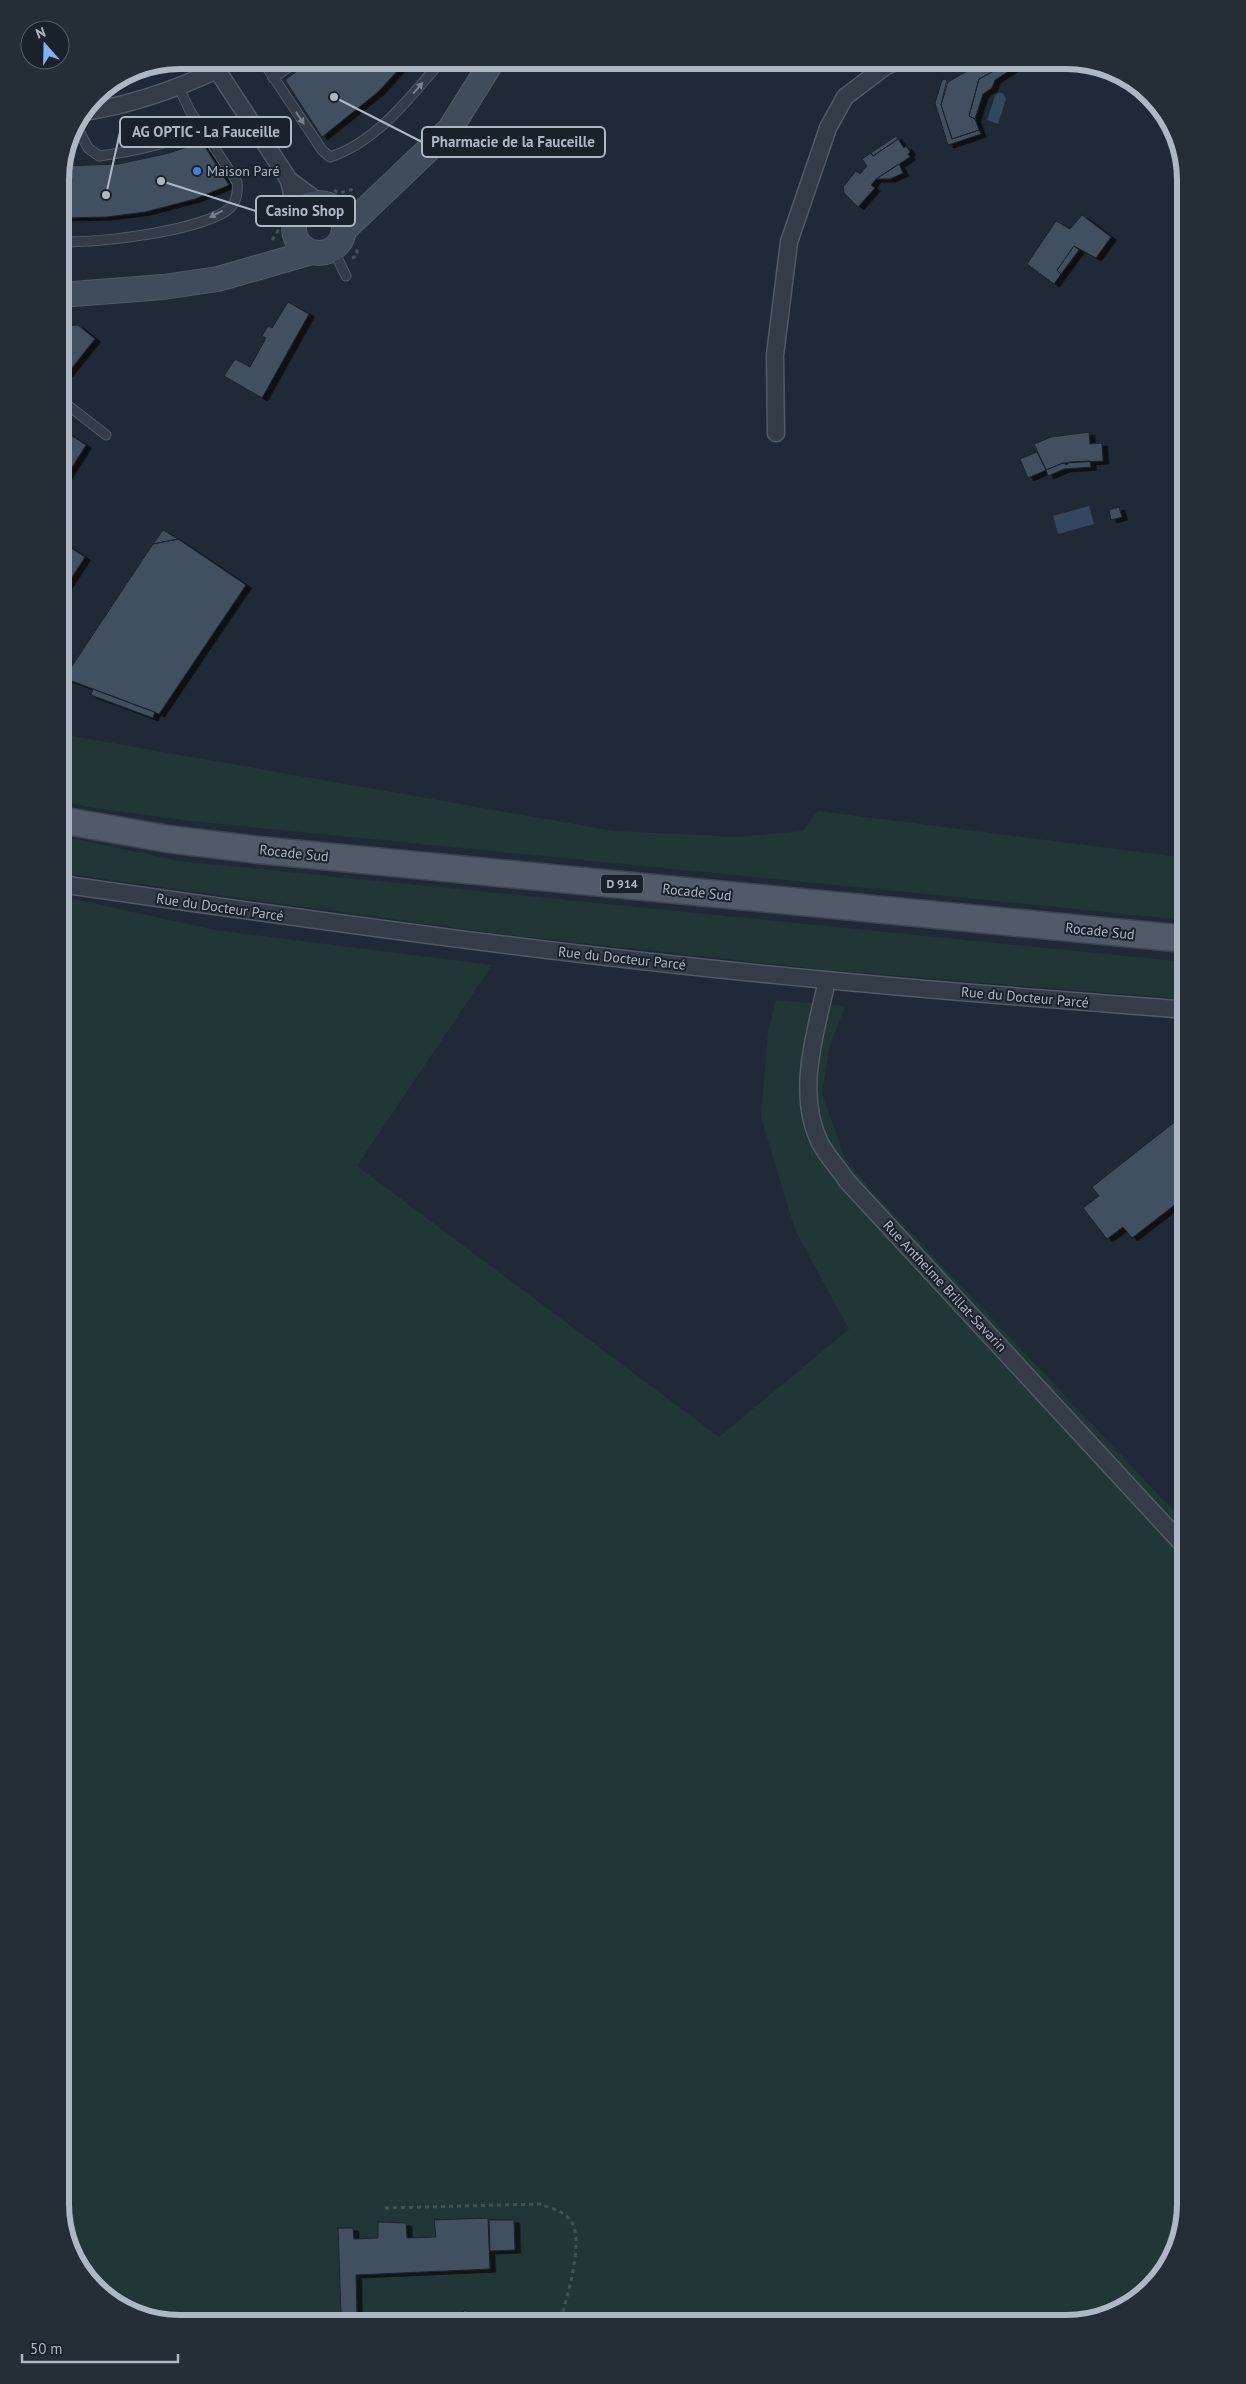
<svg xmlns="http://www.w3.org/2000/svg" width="1246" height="2384" font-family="'PT Sans',sans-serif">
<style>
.green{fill:#223637}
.water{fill:#34475e}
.building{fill:#43505e;stroke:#1b232d;filter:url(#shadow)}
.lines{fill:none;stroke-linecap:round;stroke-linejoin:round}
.lane-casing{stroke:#515a65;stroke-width:11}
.street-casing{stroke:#515a65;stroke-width:19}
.secondary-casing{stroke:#515a65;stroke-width:26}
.primary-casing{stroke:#3d4550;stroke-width:29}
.path{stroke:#3f5355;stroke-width:3;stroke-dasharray:4 4;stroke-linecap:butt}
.lane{stroke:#333c47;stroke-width:9}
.street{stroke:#333c47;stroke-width:16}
.secondary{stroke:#414c5a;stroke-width:24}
.primary{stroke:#515b67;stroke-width:26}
.oneway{fill:#77808c}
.shop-dot{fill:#3f7fe0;stroke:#19212b;stroke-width:2}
.labels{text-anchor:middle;stroke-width:4;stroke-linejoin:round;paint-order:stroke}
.shield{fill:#19212b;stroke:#818a96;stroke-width:1}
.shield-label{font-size:12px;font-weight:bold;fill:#aeb7c4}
.poi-label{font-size:14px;fill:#aeb7c4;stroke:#19212b;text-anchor:start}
.street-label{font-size:14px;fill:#aeb7c4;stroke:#19212b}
.rim{fill:none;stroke:#aeb7c4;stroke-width:6}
.leader{fill:none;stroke:#aeb7c4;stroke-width:2}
.callout-dot{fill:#aeb7c4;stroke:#19212b;stroke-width:2}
.callout{fill:#19212b;stroke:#aeb7c4;stroke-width:2}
.callout-label{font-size:15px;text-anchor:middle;font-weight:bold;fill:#aeb7c4}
</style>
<defs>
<filter id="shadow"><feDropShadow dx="5.5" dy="3" stdDeviation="0" flood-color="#0009"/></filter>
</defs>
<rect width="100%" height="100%" fill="#202a36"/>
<!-- green -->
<path class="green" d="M60 734 614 831 739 837 803 831 818 811 1186 858V920L191 821 88 807 60 800Z
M60 836 179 861 1186 962V999L828 970 493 933 77 875 60 871Z
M60 896 215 930 492 965 357 1166 719 1437 849 1329 795 1230 761 1117 768 1032 776 1000 845 1006 829 1048 822 1094 845 1158 871 1190 1186 1524V2205L1166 2271 1112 2315 1066 2324H172L113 2304 69 2250 60 2204Z"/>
<!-- water -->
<path class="water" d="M998 93H1003L1006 99 998 124 987 120 995 96Z
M1089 506 1094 524 1058 534 1053 516Z"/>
<!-- building -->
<path class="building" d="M312 60H399L402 66 378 92 322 137 285 80Z
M987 60H997L1001 67 979 79 969 116 975 119 979 130 952 139 941 105 946 83Z
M997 60H1022L1023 62 995 80 992 88 983 94 975 119 969 116 979 79 1001 67Z
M945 79 948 82 941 105 952 139 979 130 981 134 948 145 935 103 942 80Z
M896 136 898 139 873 156 871 153Z
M898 139 904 148 906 146 910 152 908 154 910 157 876 179 871 185 875 188 858 207 844 193 843 187 856 171 860 174 867 166 862 159 871 153 873 156Z
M202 142 229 185 195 199 145 212 107 217 60 218 62 166 119 164 169 153Z
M899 164 903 173 890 179H876Z
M1082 215 1111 237 1096 258 1074 246 1057 270 1061 274 1054 284 1027 264 1056 221 1070 229Z
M1074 246 1079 250 1061 274 1057 270Z
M288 302 309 314 262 398 224 376 235 359 250 367 266 338 262 336 268 326 272 328Z
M78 325 95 339 67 374 60 368V326Z
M60 428 86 445 64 480 60 481Z
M1089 432 1090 444 1102 443 1103 461 1063 463 1046 470 1034 444 1051 437Z
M1037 452 1046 470 1028 478 1020 459Z
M1090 461 1091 467 1064 469 1048 476 1046 470 1063 463 1067 465 1069 462Z
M1119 507 1122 517 1111 520 1109 510Z
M163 530 178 539 153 544Z
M178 539 246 585 159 714 64 678 153 544Z
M60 541 85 557 60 596Z
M93 689 155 712 153 718 91 695Z
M1186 1113V1196L1132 1238 1123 1227 1107 1239 1083 1208 1099 1196 1092 1187Z
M488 2218 490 2269 356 2275 357 2315H341L338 2228H353L354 2239 378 2238V2222L406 2223 407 2238 436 2237 434 2220Z
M489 2220H514L515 2250 490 2251Z
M466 2310 474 2324H458L454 2317Z"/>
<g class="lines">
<defs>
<path id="lane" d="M262 60 322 150 330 157C377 142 411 96 442 60
M273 78 299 60
M76 125 88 148 99 156C137 151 167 144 203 129
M60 241C92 245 208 230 231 207 237 200 238 191 237 182L190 111 179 88
M333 249 346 276
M60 399 106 435"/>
<path id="street" d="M228 60 217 70 289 180 297 217
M84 112C131 105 174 90 217 70
M71 132 77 122
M289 180 320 203
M776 433 775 355 789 242 828 128 845 97 886 66 900 60
M60 882 74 886C325 922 576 957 827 980 947 992 1066 1000 1186 1010
M827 980C816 1032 795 1092 820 1143 827 1156 839 1169 847 1181L1186 1548"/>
<path id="secondary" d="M294 228a25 25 0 1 1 50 0a25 25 0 1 1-50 0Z
M344 230 450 129 493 60
M60 295 163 287 218 279 312 252"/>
<path id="primary" d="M60 820 168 839 259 850 1186 939"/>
</defs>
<!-- lane casing -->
<use href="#lane" class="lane-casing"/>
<!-- street casing -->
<use href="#street" class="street-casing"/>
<!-- secondary casing -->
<use href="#secondary" class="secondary-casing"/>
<!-- primary casing -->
<use href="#primary" class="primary-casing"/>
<!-- path -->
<path class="path" d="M334 190 339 193 354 189
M272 240 281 226
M352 258 357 256V248
M385 2208 540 2204C551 2208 564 2211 571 2221 585 2240 566 2302 559 2324"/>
<!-- lane -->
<use href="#lane" class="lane"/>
<!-- street -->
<use href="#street" class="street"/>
<!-- secondary -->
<use href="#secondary" class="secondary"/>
<!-- primary -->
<use href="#primary" class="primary"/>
</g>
<!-- one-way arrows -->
<defs><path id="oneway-solid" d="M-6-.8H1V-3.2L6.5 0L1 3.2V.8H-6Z" transform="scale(1.25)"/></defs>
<g class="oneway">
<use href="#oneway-solid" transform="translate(418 88) rotate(-49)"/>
<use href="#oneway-solid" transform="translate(300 118) rotate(56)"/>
<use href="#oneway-solid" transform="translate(216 214) rotate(153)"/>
</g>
<!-- markers -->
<circle class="shop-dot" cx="197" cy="171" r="5"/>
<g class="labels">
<!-- shield labels -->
<rect class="shield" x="601" y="874.5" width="42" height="19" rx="4"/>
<g class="shield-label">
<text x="622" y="888">D 914</text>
</g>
<!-- poi labels -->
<g class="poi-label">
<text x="207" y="176">Maison Paré</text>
</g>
<!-- street labels -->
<g class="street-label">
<text transform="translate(294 853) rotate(6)" y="5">Rocade Sud</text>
<text transform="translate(697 892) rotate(6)" y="5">Rocade Sud</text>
<text transform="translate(220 907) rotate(8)" y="5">Rue du Docteur Parcé</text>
<text transform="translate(1100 931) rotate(6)" y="5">Rocade Sud</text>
<text transform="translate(622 958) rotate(6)" y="5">Rue du Docteur Parcé</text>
<text transform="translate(1025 997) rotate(5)" y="5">Rue du Docteur Parcé</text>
<text transform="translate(945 1286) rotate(47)" y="5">Rue Anthelme Brillat-Savarin</text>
</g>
</g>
<!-- crop -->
<path d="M0 0H1246V2384H0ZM180 69H1066A111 111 0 0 1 1177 180V2204A111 111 0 0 1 1066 2315H180A111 111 0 0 1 69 2204V180A111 111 0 0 1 180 69Z" fill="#252d37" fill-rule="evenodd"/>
<path class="rim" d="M180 69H1066A111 111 0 0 1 1177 180V2204A111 111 0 0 1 1066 2315H180A111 111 0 0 1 69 2204V180A111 111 0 0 1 180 69Z"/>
<!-- callouts -->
<path class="leader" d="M106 195L120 132M334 97L422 142M161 181L256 211"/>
<g class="callout-dot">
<circle cx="106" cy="195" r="5"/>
<circle cx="334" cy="97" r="5"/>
<circle cx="161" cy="181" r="5"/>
</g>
<g class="callout">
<rect x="120" y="117" width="171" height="30" rx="5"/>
<rect x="422" y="127" width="183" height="30" rx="5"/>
<rect x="256" y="196" width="99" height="30" rx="5"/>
</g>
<g class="callout-label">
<text x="206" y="137">AG OPTIC - La Fauceille</text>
<text x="513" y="147">Pharmacie de la Fauceille</text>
<text x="305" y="216">Casino Shop</text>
</g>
<!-- north arrow -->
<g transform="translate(45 45) rotate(340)"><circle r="24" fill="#19212b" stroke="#555d68"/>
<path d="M0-4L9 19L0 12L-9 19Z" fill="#81b2f6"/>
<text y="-8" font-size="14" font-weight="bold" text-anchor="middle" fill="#aeb7c4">N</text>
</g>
<!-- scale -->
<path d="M22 2354v8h156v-8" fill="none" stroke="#aeb7c4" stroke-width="2.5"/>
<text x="30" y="2354" font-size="15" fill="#aeb7c4" stroke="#19212b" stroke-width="4" paint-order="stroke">50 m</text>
</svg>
